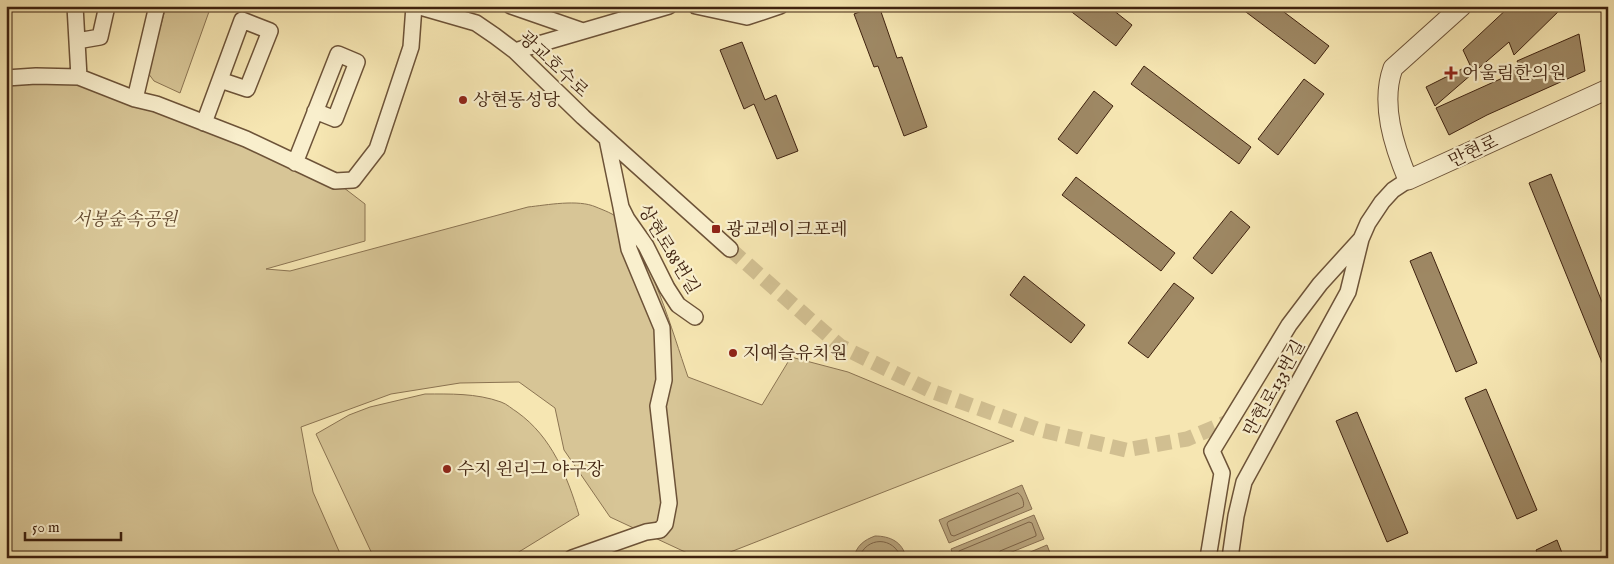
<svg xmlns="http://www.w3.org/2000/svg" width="1614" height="564" font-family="'IM FELL English','Noto Serif KR',serif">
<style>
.green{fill:#d7c596;stroke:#8b7452}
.water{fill:#b8a37b;stroke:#886f50}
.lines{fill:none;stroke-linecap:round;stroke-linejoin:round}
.shore{stroke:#7c6245;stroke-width:1}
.building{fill:#9e8864;stroke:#3f220f}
.minor-tunnel{stroke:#d1bf91;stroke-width:15;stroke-dasharray:15 8;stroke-linecap:butt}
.minor-casing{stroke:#6d5338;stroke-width:18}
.tertiary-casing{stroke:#6d5338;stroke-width:21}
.minor{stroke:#f9efcd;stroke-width:15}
.tertiary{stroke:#f9efcd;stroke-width:19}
.poi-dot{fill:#8f2418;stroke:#f9efcd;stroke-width:2}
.labels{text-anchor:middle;stroke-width:4.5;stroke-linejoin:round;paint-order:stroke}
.street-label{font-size:18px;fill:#3f220f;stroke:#f9efcd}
.poi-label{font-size:18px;fill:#3f220f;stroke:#f9efcd;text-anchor:start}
.park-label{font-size:18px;font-style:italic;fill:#654b31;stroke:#f9efcd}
</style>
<rect width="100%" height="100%" fill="#f6e6b2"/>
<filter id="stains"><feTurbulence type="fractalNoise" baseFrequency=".004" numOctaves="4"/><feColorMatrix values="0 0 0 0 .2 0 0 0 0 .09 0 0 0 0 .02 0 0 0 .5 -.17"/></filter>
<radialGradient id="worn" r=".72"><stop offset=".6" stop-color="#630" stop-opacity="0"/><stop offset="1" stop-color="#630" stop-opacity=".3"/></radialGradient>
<!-- green -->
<path class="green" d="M166 6H211L180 93 154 81 148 73Z
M79 77 335 181 365 204V241L266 269 290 271 528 207C547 205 578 199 596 207 603 210 615 214 620 220 651 255 672 331 688 377L762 405 791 357 848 372 1014 441 715 558H698L610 517 564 450 555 408 519 382 460 383 391 394 301 427 313 492 342 558H6V78Z
M425 394C450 394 476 393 501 402 507 404 512 409 517 412 552 437 567 476 579 515L509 558H374L316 434 349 415 370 407Z"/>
<!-- water -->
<path class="water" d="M1022 485 1032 509 949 543 939 520Z
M1034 515 1044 539 997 558H954L951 549Z
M875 536C890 536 903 542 906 558H854C856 546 864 540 875 536Z
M1047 545 1052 558H1016Z"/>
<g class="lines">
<!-- shore -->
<path class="shore" d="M1018 493C1022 495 1025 504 1023 507L954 536 951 535 947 524 948 522Z
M859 558C866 536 894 536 901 558
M959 558V551L1029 522 1032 523 1036 534V536L1000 551 998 558"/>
</g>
<!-- building -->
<path class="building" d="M875 6H879L897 58 902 57 927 127 904 136 878 66 874 67 854 14Z
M1064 6H1108L1132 25 1116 46Z
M1238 6H1276L1329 46 1315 64Z
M1510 6H1564L1514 55 1509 42 1435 106 1426 87 1470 65 1463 50Z
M1579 34 1585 71 1487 115 1449 135 1436 108 1507 76 1506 71 1519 65 1517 61Z
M742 42 765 100 776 95 798 151 777 159 754 104 744 109 720 50Z
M1144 66 1251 147 1239 164 1131 84Z
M1304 79 1324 94 1278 155 1258 139Z
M1094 91 1113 106 1077 154 1058 139Z
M1551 174 1608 317V377L1529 183Z
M1076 177 1175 253 1161 271 1062 195Z
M1231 211 1250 227 1212 274 1193 258Z
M1431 252 1477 363 1456 372 1410 261Z
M1024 276 1085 325 1071 343 1010 295Z
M1174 283 1194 298 1148 358 1128 343Z
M1486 389 1537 510 1517 519 1465 398Z
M1357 412 1408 533 1387 542 1336 421Z
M1557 540 1564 558H1539L1536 550Z"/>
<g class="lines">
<!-- minor-tunnel -->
<path class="minor-tunnel" d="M730 249 840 346 931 391 1037 429 1126 450 1187 439 1230 421"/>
<defs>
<path id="minor" d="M75 6 79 77
M417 6 476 23 495 36 515 51 583 117 730 249
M511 6 583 31
M696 6 747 17 780 6
M77 41 100 37 107 6
M515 51 669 6
M6 78 36 76 79 77 135 99 156 104 246 139 335 181 353 180 377 149 411 47 414 6
M135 99 157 6
M204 123 242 20 270 31 247 89 220 80
M607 139 621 207 627 219 646 246 667 288 678 305 695 317
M295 163 338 54 357 62 335 119 315 111
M572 558 646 532 660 530 665 524 669 503 658 406 664 380 662 328 629 249 621 207
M1208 558 1222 473 1212 451 1289 325 1320 284 1360 240
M1230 558 1236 516 1244 482 1348 292 1361 239 1368 223 1382 202 1393 190 1408 180"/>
<path id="tertiary" d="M1462 6 1393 68C1380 104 1394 146 1408 180L1608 89"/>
</defs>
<!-- minor casing -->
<use href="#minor" class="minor-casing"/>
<!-- tertiary casing -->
<use href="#tertiary" class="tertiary-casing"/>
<!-- minor -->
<use href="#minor" class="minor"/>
<!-- tertiary -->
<use href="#tertiary" class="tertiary"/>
</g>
<!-- markers -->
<g class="poi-dot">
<path d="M1448.5 65.5h5v5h5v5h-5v5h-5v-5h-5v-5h5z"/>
<circle cx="463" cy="100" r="5"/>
<rect x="711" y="224" width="10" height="10" rx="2.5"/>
<circle cx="733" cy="353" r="5"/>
<circle cx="447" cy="469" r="5"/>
</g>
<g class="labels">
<!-- street labels -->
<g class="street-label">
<text transform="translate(554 64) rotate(43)" y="6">광교호수로</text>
<text transform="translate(1473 151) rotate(-25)" y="6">만현로</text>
<text transform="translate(669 249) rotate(59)" y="6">상현로88번길</text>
<text transform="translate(1274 388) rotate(-61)" y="6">만현로133번길</text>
</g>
<!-- poi labels -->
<g class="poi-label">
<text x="1462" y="79">어울림한의원</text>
<text x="473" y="106">상현동성당</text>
<text x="726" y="235">광교레이크포레</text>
<text x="743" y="359">지예슬유치원</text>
<text x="457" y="475">수지 윈리그 야구장</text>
</g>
<!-- park labels -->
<g class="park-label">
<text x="125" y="225">서봉숲속공원</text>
</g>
</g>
<!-- margin -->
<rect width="1614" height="564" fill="none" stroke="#f6e6b2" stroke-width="25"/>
<rect x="8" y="8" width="1599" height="549" fill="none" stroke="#3f220f" stroke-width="2.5"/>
<rect x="12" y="12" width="1589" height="539" fill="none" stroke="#3f220f"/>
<!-- scale -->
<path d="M25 532v8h96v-8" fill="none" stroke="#3f220f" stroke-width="2.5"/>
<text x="32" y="532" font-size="15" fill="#3f220f" stroke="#f9efcd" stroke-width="4" paint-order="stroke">50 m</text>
<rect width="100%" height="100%" filter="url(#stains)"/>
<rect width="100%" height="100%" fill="url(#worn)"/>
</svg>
